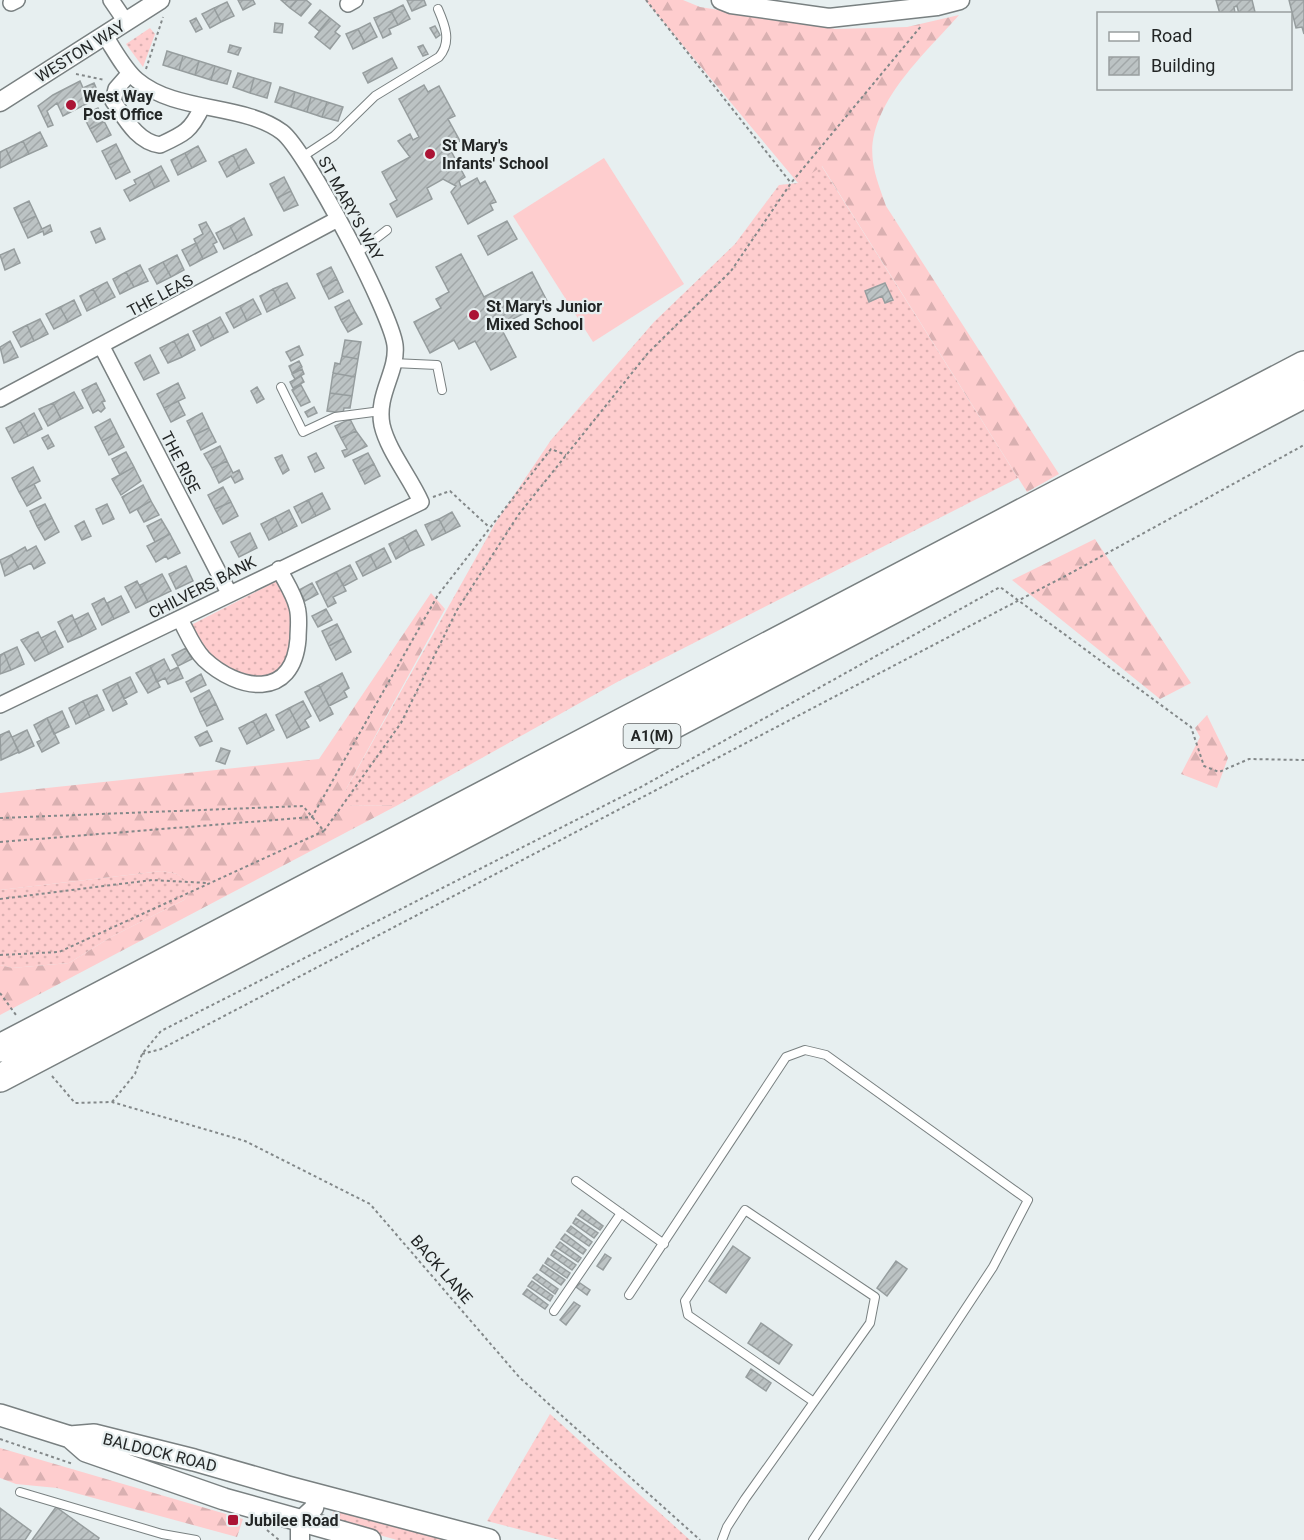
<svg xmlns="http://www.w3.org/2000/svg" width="1304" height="1540" font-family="Roboto,sans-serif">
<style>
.grass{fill:url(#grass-dots)}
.forest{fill:url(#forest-firs)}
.pitch{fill:#fecdce}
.building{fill:url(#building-hatch);stroke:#969d9e;stroke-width:1.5}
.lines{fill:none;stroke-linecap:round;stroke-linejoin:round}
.service-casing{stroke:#798081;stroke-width:10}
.minor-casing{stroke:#798081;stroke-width:18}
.tertiary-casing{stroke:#798081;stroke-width:21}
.secondary-casing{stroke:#798081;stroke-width:24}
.motorway-casing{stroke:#798081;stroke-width:30}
.path{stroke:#838889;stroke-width:2;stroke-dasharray:3 3;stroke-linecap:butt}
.service{stroke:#fff;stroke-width:8}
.minor{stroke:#fff;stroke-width:15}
.tertiary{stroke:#fff;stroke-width:18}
.secondary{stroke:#fff;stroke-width:21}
.motorway{stroke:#fff;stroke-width:27}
.poi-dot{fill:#ab1435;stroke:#e7eff0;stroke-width:2}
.labels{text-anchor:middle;stroke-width:4.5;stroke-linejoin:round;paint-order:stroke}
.shield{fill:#e7eff0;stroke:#5e6263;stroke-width:1.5}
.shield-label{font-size:15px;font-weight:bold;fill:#232626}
.street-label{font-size:16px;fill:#232626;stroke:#e7eff0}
.poi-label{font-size:16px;font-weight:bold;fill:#232626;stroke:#e7eff0;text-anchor:start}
</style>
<defs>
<pattern id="grass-dots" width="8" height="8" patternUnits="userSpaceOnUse" patternTransform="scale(1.5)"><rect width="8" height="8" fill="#fecdce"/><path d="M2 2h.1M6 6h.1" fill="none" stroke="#d9b0b1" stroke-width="1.8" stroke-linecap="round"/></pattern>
<pattern id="forest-firs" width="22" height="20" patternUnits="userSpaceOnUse" patternTransform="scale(1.5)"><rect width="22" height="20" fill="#fecdce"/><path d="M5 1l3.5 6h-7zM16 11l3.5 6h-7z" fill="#d9b0b1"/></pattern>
<pattern id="building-hatch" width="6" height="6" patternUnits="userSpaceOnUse" patternTransform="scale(1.5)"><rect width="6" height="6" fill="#bcc3c4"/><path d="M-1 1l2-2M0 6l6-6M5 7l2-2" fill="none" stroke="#a1a7a8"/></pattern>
</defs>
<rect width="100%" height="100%" fill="#e7eff0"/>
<!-- grass -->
<path class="grass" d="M150 28 155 34 143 67 126 44Z
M821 165 1018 478 619 681 398 805 345 806V791L496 522 551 440 654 322 735 244 779 185 798 183Z
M275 582 280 583 293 605 291 659C285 664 277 675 270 678 242 688 190 654 193 624Z
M162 871 177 874 192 884 191 891 184 900 111 937 69 963 12 968 0 965V890Z
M550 1414 690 1540H560L487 1521Z
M339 1509 461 1540H397L337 1523 332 1519 333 1512Z"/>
<!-- forest -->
<path class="forest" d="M645 0H683L700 7 836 29 907 27 959 15C926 53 865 106 873 162 875 177 881 191 886 206L1059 474 1027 492 822 166 798 183Z
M1095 539 1191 683 1160 699 1012 580Z
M431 593 445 609 345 791V806L398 805 0 1015V965L12 968 69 963 111 937 184 900 191 891 192 885 177 874 162 871 0 890V793L319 759Z
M1207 715 1228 758 1217 788 1181 774 1200 737 1195 728Z
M0 1448 243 1519 237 1537 57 1488 16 1484 0 1478Z"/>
<!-- pitch -->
<path class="pitch" d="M604 158 684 284 593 342 513 216Z"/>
<!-- building -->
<path class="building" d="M238 0H253L255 4 243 10Z
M281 0H297L290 8Z
M297 0H306L311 4 301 16 290 8Z
M407 0H424L426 5 412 11Z
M1216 0H1252L1255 12 1239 14 1237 6 1234 7 1235 13 1220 14Z
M1289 0H1304V34L1302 27 1296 28Z
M227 2 234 16 221 22 214 8Z
M403 5 410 19 398 25 391 11Z
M214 8 221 22 210 28 202 14Z
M320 10 330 18 319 31 309 23Z
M391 11 398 25 389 29 391 34 383 38 374 18Z
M196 18 202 29 196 32 190 21Z
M330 18 340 26 335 32 340 36 330 49 315 37Z
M275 23 283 24 282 33 274 32Z
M370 23 377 37 365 43 358 29Z
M435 26 440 35 436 38 430 28Z
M358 29 365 43 353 49 346 34Z
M230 45 241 48 238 55 228 52Z
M423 45 428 54 423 56 418 47Z
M167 51 183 56 179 70 163 65Z
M183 56 199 61 195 75 179 70Z
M392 58 397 68 368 83 363 73Z
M199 61 215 66 211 80 195 75Z
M215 66 231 71 227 84 211 80Z
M238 73 254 78 250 93 233 87Z
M254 78 271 83 267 98 250 93Z
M80 81 83 88 94 83 100 97 63 116 57 103 47 111 53 125 48 127 38 106 53 95Z
M424 85 428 92 439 86 455 116 448 119 460 141 454 144 456 148 451 151 465 177 459 181 461 187 477 178 480 184 485 181 496 202 490 204 493 210 468 224 451 192 456 186 443 179 427 188 432 199 397 217 390 204 397 200 382 172 410 157 398 141 410 134 413 140 419 137 399 99Z
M280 87 295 92 291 107 275 102Z
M295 92 311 97 307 112 291 107Z
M311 97 327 102 322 117 307 112Z
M327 102 343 107 338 121 322 117Z
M98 108 104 121 90 129 83 115Z
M104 121 111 135 97 142 90 129Z
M40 132 47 146 29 154 23 141Z
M23 141 29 154 12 162 6 149Z
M116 144 123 158 109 165 102 151Z
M198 146 206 161 192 168 185 153Z
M6 149 12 162 0 168V152Z
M246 149 254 163 240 170 233 155Z
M185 153 192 168 178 175 171 160Z
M233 155 240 170 227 177 219 162Z
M123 158 130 172 116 179 109 165Z
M161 166 169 181 155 188 148 173Z
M148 173 155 188 130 201 124 190 136 184 134 180Z
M284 177 291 191 277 198 270 184Z
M291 191 298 205 284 211 277 198Z
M29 201 36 216 21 223 14 208Z
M36 216 42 229 50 225 52 231 44 235 43 231 28 238 21 223Z
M244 218 252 235 238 242 230 226Z
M507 221 517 239 488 255 478 236Z
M206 222 217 242 213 244 217 252 203 259 194 239 203 234 199 225Z
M230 226 238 242 224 249 216 233Z
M100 228 105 239 96 243 91 232Z
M196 243 203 259 190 266 182 250Z
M14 249 20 263 5 270 0 255Z
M461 254 484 297 532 272 547 301 500 326 516 357 491 370 475 341 459 349 454 340 430 353 414 322 441 308 436 299 449 292 436 267Z
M177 255 184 270 171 277 163 262Z
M163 262 171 277 157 284 149 269Z
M140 265 148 281 134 287 126 272Z
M331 267 337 279 323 287 317 274Z
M126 272 134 287 120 294 113 279Z
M337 279 343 292 329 299 323 287Z
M107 282 115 297 101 304 93 289Z
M287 283 295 298 281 305 273 289Z
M885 283 893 300 885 303 882 296 869 302 865 291Z
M93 289 101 304 87 311 80 296Z
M273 289 281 305 267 312 260 296Z
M253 299 261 314 247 321 240 306Z
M74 300 81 315 68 322 60 307Z
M349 300 355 312 341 320 335 307Z
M240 306 247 321 234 328 226 313Z
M60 307 68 322 54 329 46 314Z
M355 312 362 324 348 332 341 320Z
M220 317 228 332 214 339 207 324Z
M40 319 48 334 34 341 27 325Z
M207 324 214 339 201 346 193 331Z
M27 325 34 341 21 347 13 332Z
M188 334 195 350 182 357 174 341Z
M345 340 361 342 358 359 342 356Z
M10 341 18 357 4 363 0 347Z
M174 341 182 357 168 363 160 348Z
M299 346 303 355 291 361 286 352Z
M150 355 159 373 144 380 135 363Z
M342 356 358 359 355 377 333 373 335 363 340 364Z
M299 361 302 367 292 373 289 366Z
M302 369 304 374 295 379 292 374Z
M333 373 355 377 352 396 330 393Z
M301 376 304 382 293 388 290 382Z
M96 383 105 401 102 402 105 408 101 412 98 410 93 413 82 390Z
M178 383 185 398 164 408 157 394Z
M301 385 310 402 301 406 292 390Z
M257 387 264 399 257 403 251 391Z
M74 392 83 408 61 419 53 403Z
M330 393 352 396 350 408H344L343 413 327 411Z
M178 401 185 415 171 422 164 408Z
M53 403 61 419 48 426 39 409Z
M314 407 317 413 308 417 305 412Z
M34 413 42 429 28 436 20 421Z
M202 413 209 428 194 435 187 421Z
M110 419 117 433 102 441 95 427Z
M350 419 356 431 341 438 335 426Z
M20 421 28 436 14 443 6 428Z
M209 428 216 442 201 450 194 435Z
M356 431 367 446 345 457 342 451 347 449 341 438Z
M117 433 124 447 109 455 102 441Z
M48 435 54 446 48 449 42 438Z
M220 446 227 461 212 468 204 454Z
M126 452 134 467 120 475 112 459Z
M316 453 324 468 315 472 308 457Z
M368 453 374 464 359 472 353 460Z
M282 455 289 470 283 474 275 458Z
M227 461 233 473 239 470 243 479 235 483 231 476 219 483 212 468Z
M374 464 380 476 365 484 359 472Z
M33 467 40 481 19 492 12 478Z
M134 467 141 481 121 495 112 479Z
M34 484 41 498 27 506 19 492Z
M143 485 151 501 130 513 122 497Z
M223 487 231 502 215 509 208 495Z
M322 493 330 509 316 516 308 500Z
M308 500 316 516 302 523 294 507Z
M151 501 159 515 144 522 137 509Z
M231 502 238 516 223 524 215 509Z
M45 504 52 518 37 526 30 511Z
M107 504 114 519 103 524 96 509Z
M289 510 297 526 283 533 275 517Z
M452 512 460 526 446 533 439 519Z
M275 517 283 533 269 540 261 524Z
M52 518 59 532 45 540 37 526Z
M161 519 170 534 155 542 147 526Z
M439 519 446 533 432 540 425 525Z
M84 521 91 536 82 540 75 526Z
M416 530 424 545 410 551 403 537Z
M250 533 257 548 239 557 231 542Z
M170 534 180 553 168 559 166 556 156 562 147 546Z
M403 537 410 551 396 559 389 544Z
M36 546 45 563 34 569 31 563 19 569 11 555 25 547 27 551Z
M384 548 391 562 377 569 370 555Z
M11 555 19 569 5 576 0 560Z
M370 555 377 569 363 576 356 562Z
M350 565 357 579 344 586 336 572Z
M186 566 193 581 176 589 169 574Z
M336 572 346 591 333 597 336 603 328 607 316 582Z
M162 574 171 591 148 602 140 585Z
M137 581 148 602 136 608 125 587Z
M312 583 318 594 305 601 299 590Z
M121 596 129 612 114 619 107 603Z
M104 598 114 619 102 625 92 604Z
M326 609 332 620 318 627 312 616Z
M88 613 96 629 82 636 74 620Z
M72 615 82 636 68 642 58 622Z
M337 624 344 638 329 646 322 631Z
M55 631 63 647 49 654 41 638Z
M38 632 49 654 35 661 21 640Z
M344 638 351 652 336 660 329 646Z
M17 647 24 664 11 670 4 653Z
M186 648 192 659 178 666 172 655Z
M4 653 11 670 0 674V655Z
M164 659 170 671 178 667 183 678 168 684 165 678 157 682 150 666Z
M150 666 160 687 148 693 136 673Z
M342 673 349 688 344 691 347 697 329 706 319 685Z
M201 674 206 685 191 692 186 682Z
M130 677 137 692 124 699 117 683Z
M117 683 127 704 113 711 103 690Z
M319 685 333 714 320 721 305 692Z
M209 690 216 704 200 712 194 698Z
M97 695 104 710 90 717 83 701Z
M83 701 90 717 76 724 69 708Z
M303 701 311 716 305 720 309 727 301 731 289 708Z
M216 704 223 719 207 726 200 712Z
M289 708 301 731 287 738 276 715Z
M62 711 69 727 54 734 47 718Z
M266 714 274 730 261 737 253 721Z
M47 718 59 743 42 752 37 742 41 740 34 725Z
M253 721 261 737 247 744 239 728Z
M27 730 34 746 19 753 12 737Z
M9 731 19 752 1 760 0 735Z
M207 731 212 741 200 746 195 737Z
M221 748 230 751 225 764 216 761Z
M582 1210 603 1226 600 1230 578 1215Z
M576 1218 598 1233 594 1238 573 1223Z
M571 1226 592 1242 589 1246 567 1231Z
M565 1234 586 1250 583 1254 561 1239Z
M560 1242 581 1258 578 1262 556 1247Z
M733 1246 750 1258 726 1293 709 1281Z
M554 1250 576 1265 572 1270 551 1255Z
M605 1254 611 1258 603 1270 597 1266Z
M548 1258 570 1273 567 1278 545 1263Z
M896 1261 907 1269 887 1296 877 1288Z
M543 1265 565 1280 561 1285 540 1270Z
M537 1274 558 1289 555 1294 533 1278Z
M532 1281 553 1296 550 1301 528 1286Z
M580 1283 590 1290 587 1295 576 1287Z
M527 1289 548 1305 545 1309 523 1294Z
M574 1302 580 1306 566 1325 560 1320Z
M761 1323 792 1345 779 1364 748 1343Z
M751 1369 771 1383 766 1391 746 1377Z
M56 1507 99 1538 98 1540H32Z
M0 1508 31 1531 25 1540H0Z"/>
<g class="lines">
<defs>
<path id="service" d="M302 157 334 136 375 96 439 57C452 42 445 25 438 9
M356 254 387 230
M393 363 437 365 442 390
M281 387 303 432 335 417 381 411
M576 1181 664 1244
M629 1295 786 1057 805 1050 826 1055 1028 1200 993 1267 813 1540
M554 1311 621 1213
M20 1492 162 1534 196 1540
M722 1540 727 1527 745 1499 870 1323 875 1297 745 1210 685 1301 688 1315 814 1402"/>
<path id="minor" d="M111 0 126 22
M11 3 17 0
M348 4 355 0
M130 73 116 89 113 101C125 118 137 142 160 145 184 134 191 131 202 107
M102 347 229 593
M0 399 336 220
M180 619C187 632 193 648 204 659 238 691 293 701 298 639 298 628 300 618 297 607 294 594 285 581 279 569
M0 705 421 502C410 477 388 451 382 425 376 394 398 372 395 345 391 313 306 150 282 132 243 103 176 113 137 80 124 69 115 51 105 36"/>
<path id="tertiary" d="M721 0 731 4 829 18 937 6 960 0
M0 102 160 0
M300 1540V1521L314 1508 317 1495"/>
<path id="secondary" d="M0 1415 70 1437 94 1435 194 1460 288 1487 489 1540
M70 1437 86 1451 224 1499 370 1540"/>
<path id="motorway" d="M0 1048 1304 365
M0 1078 1304 394"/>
</defs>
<!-- service casing -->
<use href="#service" class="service-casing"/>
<!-- minor casing -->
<use href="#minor" class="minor-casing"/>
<!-- tertiary casing -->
<use href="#tertiary" class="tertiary-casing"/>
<!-- secondary casing -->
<use href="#secondary" class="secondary-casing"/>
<!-- motorway casing -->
<use href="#motorway" class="motorway-casing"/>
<!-- path -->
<path class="path" d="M646 0 791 183
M146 69 163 17
M76 74 105 80
M433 497 450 491 489 527
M0 818 303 806 324 831 401 723 457 610 519 514 648 353 731 271 791 183 922 25
M0 842 312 817 438 595 551 449 566 455
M0 899 152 880 207 883
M0 955 59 952 324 831
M0 993 16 1015
M142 1054 161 1049 1071 573 1304 445
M52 1076 75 1103 112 1102 245 1141 370 1204 520 1378 700 1540
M112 1102 135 1074 142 1054 161 1031 641 787 1000 587 1191 727 1204 766 1219 772 1249 759 1304 760
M0 1439 73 1464
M267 1530 279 1540"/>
<!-- service -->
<use href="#service" class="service"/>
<!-- minor -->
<use href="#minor" class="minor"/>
<!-- tertiary -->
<use href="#tertiary" class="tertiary"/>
<!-- secondary -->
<use href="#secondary" class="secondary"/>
<!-- motorway -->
<use href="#motorway" class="motorway"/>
</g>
<!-- markers -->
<g class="poi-dot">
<circle cx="71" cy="105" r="6"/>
<circle cx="430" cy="154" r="6"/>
<circle cx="474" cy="315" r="6"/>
<rect x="227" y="1514" width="12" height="12" rx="3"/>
</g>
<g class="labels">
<!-- shield labels -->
<rect class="shield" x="623.5" y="724" width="57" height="24" rx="4.5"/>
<g class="shield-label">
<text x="652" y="741">A1(M)</text>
</g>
<!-- street labels -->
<g class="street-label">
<text transform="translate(80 51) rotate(-32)" y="6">WESTON WAY</text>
<text transform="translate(351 208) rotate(61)" y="6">ST MARY'S WAY</text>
<text transform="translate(160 295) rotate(-28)" y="6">THE LEAS</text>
<text transform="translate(181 462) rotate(63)" y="6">THE RISE</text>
<text transform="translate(202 587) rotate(-27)" y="6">CHILVERS BANK</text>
<text transform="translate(442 1269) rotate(49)" y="6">BACK LANE</text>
<text transform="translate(160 1452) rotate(14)" y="6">BALDOCK ROAD</text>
</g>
<!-- poi labels -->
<g class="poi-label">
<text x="83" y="102">West Way<tspan x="83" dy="18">Post Office</tspan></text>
<text x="442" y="151">St Mary's<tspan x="442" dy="18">Infants' School</tspan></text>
<text x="486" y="312">St Mary's Junior<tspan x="486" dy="18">Mixed School</tspan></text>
<text x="245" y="1526">Jubilee Road</text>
</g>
</g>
<!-- legend -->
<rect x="1097" y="12" width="195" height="78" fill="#e7eff0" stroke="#999f9f" stroke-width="1.5"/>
<rect x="1109" y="32" width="30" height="9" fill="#ffffff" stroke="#999f9f" stroke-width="1.5"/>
<text x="1151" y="42" font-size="18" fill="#232626">Road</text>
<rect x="1109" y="57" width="30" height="18" fill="url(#building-hatch)" stroke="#999f9f" stroke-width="1.5"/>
<text x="1151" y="72" font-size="18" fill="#232626">Building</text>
</svg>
